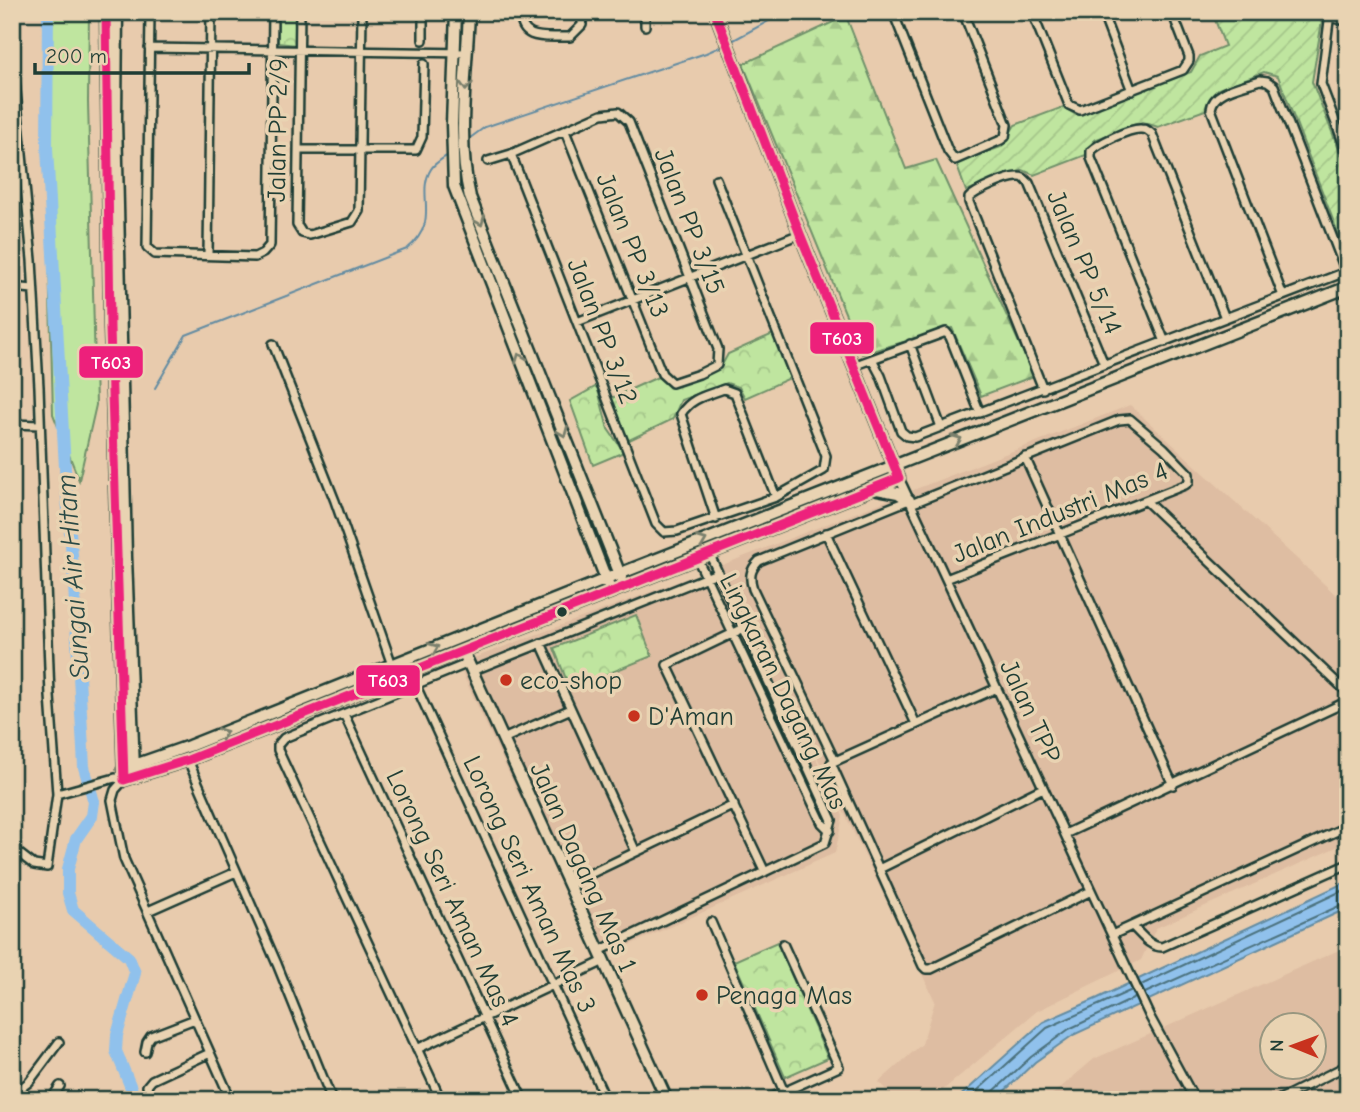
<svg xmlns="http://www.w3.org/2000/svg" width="1360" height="1112" font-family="'Comic Neue',sans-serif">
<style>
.built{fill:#debda2;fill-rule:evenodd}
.grass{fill:#bfe59f;stroke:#6f916a;stroke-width:2}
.forest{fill:url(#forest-firs);stroke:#6f916a;stroke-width:2}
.park{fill:url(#park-crowns);stroke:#6f916a;stroke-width:2}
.garden{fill:url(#garden-furrows);stroke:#6f916a;stroke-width:2}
.water{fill:#90c1ec;stroke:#638ca2;stroke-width:2}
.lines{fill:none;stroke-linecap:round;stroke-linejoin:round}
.shore{stroke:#4c727e;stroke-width:2}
.stream{stroke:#638ca2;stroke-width:2}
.river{stroke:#90c1ec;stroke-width:12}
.street-casing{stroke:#1f3d34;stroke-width:12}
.secondary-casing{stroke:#1f3d34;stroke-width:15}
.street{stroke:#e9d3b2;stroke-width:7}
.secondary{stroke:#e9d3b2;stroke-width:10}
.bus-1-casing{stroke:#e9d3b2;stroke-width:14}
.bus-1{stroke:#ed207b;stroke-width:9}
.oneway{stroke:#7a806d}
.bus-dot{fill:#1f3d34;stroke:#e9d3b2;stroke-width:2.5}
.poi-dot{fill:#c8321e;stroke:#e9d3b2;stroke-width:2.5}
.labels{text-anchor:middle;stroke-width:7;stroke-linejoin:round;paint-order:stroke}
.street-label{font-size:26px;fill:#1f3d34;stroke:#e9d3b2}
.poi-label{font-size:26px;fill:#1f3d34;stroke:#e9d3b2;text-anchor:start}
.water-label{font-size:28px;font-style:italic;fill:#2a4a46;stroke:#e9d3b2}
.line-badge{stroke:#e9d3b2;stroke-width:2.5}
.badge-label{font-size:19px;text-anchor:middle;font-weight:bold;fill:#fff}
</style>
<defs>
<pattern id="forest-firs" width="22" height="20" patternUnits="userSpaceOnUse" patternTransform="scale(1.75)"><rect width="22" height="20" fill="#bfe59f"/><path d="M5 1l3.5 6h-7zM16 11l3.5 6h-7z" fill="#a4c58a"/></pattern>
<pattern id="park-crowns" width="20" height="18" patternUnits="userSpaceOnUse" patternTransform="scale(1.75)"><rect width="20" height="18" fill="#bfe59f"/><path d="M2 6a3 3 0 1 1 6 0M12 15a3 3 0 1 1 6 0" fill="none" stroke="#a4c58a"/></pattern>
<pattern id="garden-furrows" width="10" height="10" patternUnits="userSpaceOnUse" patternTransform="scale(1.75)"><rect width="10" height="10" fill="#bfe59f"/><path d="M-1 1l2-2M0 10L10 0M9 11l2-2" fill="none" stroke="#a4c58a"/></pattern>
</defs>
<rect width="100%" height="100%" fill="#e8cbad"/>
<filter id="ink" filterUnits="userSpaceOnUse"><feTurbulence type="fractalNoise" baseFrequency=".0143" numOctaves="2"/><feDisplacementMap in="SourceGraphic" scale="14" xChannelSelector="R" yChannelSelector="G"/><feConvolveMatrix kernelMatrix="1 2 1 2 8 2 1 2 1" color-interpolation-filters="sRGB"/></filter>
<g filter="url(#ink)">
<!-- built -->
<path class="built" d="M1130 405 1348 606V842L1156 928 1141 960 1037 1011 931 1100H895L879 1082 922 1044 935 1001 776 672 843 816 835 853 596 960 458 664 725 564Z
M1348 946V1100H1046L1094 1059ZM1272 1024H1314V1066H1272Z"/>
<!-- grass -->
<path class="grass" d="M46 12H89L88 102 96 405 79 480 53 414 45 103Z"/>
<!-- forest -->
<path class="forest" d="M846 16 906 169 936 160 1034 376 981 396 952 328 862 354 743 64Z"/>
<!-- park -->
<path class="park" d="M278 12H297L296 45 278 43Z
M773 334 790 378 745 398 739 387 727 383 681 400 673 419 623 443 609 399 658 377 671 385 722 365 728 354Z
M597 386 608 429 624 452 593 465 570 401Z
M636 615 652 656 570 689 554 648Z
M777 942 828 1058 785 1077 734 961Z"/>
<!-- garden -->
<path class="garden" d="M1212 12H1292L1322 21 1312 82 1348 172V259L1278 76 1264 72 1218 89 1212 96 1208 109 1158 127 1142 122 1094 140 1086 155 1034 175 1023 170 966 191 956 163 1001 147 1015 125 1063 107 1076 115 1191 72 1200 56 1225 46Z"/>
<!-- water -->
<path class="water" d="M1348 881V908L1073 1035 1035 1062 995 1100H956L1043 1022 1098 998Z"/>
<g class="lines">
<!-- shore -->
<path class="shore" d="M1141 985 1348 888
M1145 993 1348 902
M967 1100 1047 1028 1132 990
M991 1100 993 1092 1031 1057 1069 1029 1135 998"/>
<!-- stream -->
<path class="stream" d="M730 42 785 12
M466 141 485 127 706 53 722 46
M155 388 186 335 407 249C442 220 415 195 431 169 435 163 442 159 448 155"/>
<!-- river -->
<path class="river" d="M48 12 47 148 66 485 73 567 84 767 94 802 92 816 76 839 68 869V893L73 910 129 958 135 973 117 1035 116 1051 136 1100"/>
<defs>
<path id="street" d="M150 12 147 247 155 254 255 257 263 253 270 245 273 12
M300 12 297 225 302 233 310 235 352 222 359 211 362 12
M521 12C519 43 547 36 570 37L582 25V12
M893 12 948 151 955 160 1001 140 1005 137 1007 125 963 12
M1032 12 1069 105 1080 110 1183 70 1189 61V56L1172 12
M1102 12 1132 91
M1330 13 1321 84 1348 155
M645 26V12
M423 40V12
M149 48 467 53
M298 150H416L422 137 424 64
M511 154 656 524 664 532 677 531 776 497 824 470 826 456 716 179
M488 161 511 154 602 114 618 112 629 122 718 349 717 365 699 374 672 383 662 374 565 131
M208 255 211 12
M12 287 33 289
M1283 296 1211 109C1213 90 1244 86 1260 80L1267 81 1274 86 1346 272
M577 322 800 234
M1165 342 1091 158V151C1099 143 1130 128 1141 129 1147 129 1147 130 1152 134L1225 318
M273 344 335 501 392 665
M910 344 941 427
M872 359 881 376 901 431 907 436 915 437 1348 271
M853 366 946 332 950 337 980 413
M1043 389 969 202V198C975 191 1009 176 1019 177 1025 177 1024 179 1029 183L1104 364
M12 424 40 425
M1025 457 1173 785
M899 478 1150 1017 1195 1100
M1147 502 1348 693
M911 504 1119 420 1130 419 1164 448 1189 474V482L1185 485 946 579
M716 519 681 414C692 397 706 396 724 389L735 393 776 497
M826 533 916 724
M697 558 822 823 830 831
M744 628 667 665 765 872
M541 643 636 852
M472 671 717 573
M416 686 606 1100
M997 688 831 763 923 966 926 969H931L1091 891
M344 714 523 1100
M503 739 571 709
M188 760 277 964 332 1100
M835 761 753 589C749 577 750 570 759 561L909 500
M57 794 115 778 124 780 115 790 112 800 124 859 231 1100
M1065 834 1348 701
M12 848 34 865 47 867 57 794 50 696 39 387 32 260 15 80V12
M879 869 1043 788
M569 884 734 805
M12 900 15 896
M148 911 236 872
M711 922 784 1092
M1132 926C1141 934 1149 947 1162 947L1348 864
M1112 935 1348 826
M599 951 825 843 832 820 709 553
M417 1049 604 961
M145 1052 147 1042 151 1036 195 1019
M12 1095 29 1082 59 1042
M51 1100 60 1086
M149 1100 147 1086 152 1080 210 1053
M441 1100 278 750V745L284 738 469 663
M766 1100 839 1067 783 944
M1278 1100 1348 1065"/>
<path id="secondary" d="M106 12 110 328 124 780 188 760 899 478 800 234 715 12
M117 12 116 118 126 557 134 770
M456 12 452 124 454 186 611 592
M469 12C467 70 456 140 470 197L621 577
M1314 12 1348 20
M877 489 898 493 909 500
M463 651 667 1100
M123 769 189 746 619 574 1348 287"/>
</defs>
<!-- street casing -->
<use href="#street" class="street-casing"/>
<!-- secondary casing -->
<use href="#secondary" class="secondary-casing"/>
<!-- street -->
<use href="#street" class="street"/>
<!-- secondary -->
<use href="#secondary" class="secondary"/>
<defs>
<path id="bus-1" d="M106 12 110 328 124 780 188 760 899 478 800 234 715 12"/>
</defs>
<!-- bus-1 casing -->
<use href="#bus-1" class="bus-1-casing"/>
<!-- bus-1 -->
<use href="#bus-1" class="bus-1"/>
</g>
<!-- one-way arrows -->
<defs><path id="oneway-chevron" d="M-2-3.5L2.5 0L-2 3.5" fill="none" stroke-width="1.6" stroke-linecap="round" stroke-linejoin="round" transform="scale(1.75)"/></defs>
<g class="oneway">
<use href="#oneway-chevron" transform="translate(466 86) rotate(93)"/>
<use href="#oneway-chevron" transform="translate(480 221) rotate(68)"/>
<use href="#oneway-chevron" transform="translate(520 358) rotate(-111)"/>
<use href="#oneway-chevron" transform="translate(563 432) rotate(68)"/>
<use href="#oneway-chevron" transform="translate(957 440) rotate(-22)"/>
<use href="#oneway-chevron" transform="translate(702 541) rotate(-22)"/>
<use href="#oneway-chevron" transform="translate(434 648) rotate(-22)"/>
<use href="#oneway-chevron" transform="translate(223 733) rotate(-22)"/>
</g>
</g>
<!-- markers -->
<circle class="bus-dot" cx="562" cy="612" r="6"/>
<g class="poi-dot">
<circle cx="506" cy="680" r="7"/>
<circle cx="634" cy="716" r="7"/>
<circle cx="702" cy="995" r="7"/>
</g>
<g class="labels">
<!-- street labels -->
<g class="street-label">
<text transform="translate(277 130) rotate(-89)" y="9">Jalan PP 2/9</text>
<text transform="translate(690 221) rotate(69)" y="9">Jalan PP 3/15</text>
<text transform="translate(633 245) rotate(68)" y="9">Jalan PP 3/13</text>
<text transform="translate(1085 262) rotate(67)" y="9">Jalan PP 5/14</text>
<text transform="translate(603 331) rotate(69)" y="9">Jalan PP 3/12</text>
<text transform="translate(1060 512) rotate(-22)" y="9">Jalan Industri Mas 4</text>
<text transform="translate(784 691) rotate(64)" y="9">Lingkaran Dagang Mas</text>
<text transform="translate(1031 711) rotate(65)" y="9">Jalan TPP</text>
<text transform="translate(584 867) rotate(66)" y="9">Jalan Dagang Mas 1</text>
<text transform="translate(530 884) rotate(65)" y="9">Lorong Seri Aman Mas 3</text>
<text transform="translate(453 898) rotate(65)" y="9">Lorong Seri Aman Mas 4</text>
</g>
<!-- poi labels -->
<g class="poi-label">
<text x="520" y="689">eco-shop</text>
<text x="648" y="725">D'Aman</text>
<text x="716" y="1004">Penaga Mas</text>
</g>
<!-- water labels -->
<g class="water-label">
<text transform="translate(72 577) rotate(-94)" y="10">Sungai Air Hitam</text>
</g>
</g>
<g class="line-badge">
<rect x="809" y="321" width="66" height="34" rx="7" fill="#ed207b"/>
<rect x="78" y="345" width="66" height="34" rx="7" fill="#ed207b"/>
<rect x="355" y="664" width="66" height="33" rx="7" fill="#ed207b"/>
</g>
<g class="badge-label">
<text x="842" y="345">T603</text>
<text x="111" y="369">T603</text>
<text x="388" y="687">T603</text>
</g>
<!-- margin -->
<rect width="1360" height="1112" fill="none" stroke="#e9d3b2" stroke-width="42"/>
<rect x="21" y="21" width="1318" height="1070" fill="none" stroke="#1f3d34" stroke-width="2.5" filter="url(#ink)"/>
<!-- north arrow -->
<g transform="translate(1293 1046) rotate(271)"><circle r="33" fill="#e9d3b2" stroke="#989780" stroke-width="2"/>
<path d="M0-5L12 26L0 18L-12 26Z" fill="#c8321e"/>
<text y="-10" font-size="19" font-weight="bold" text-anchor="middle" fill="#1f3d34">N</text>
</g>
<!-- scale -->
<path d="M35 63v10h214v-10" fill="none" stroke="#1f3d34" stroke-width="3.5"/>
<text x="46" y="63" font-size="21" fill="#1f3d34" stroke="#e9d3b2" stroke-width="5" paint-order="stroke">200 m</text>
</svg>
